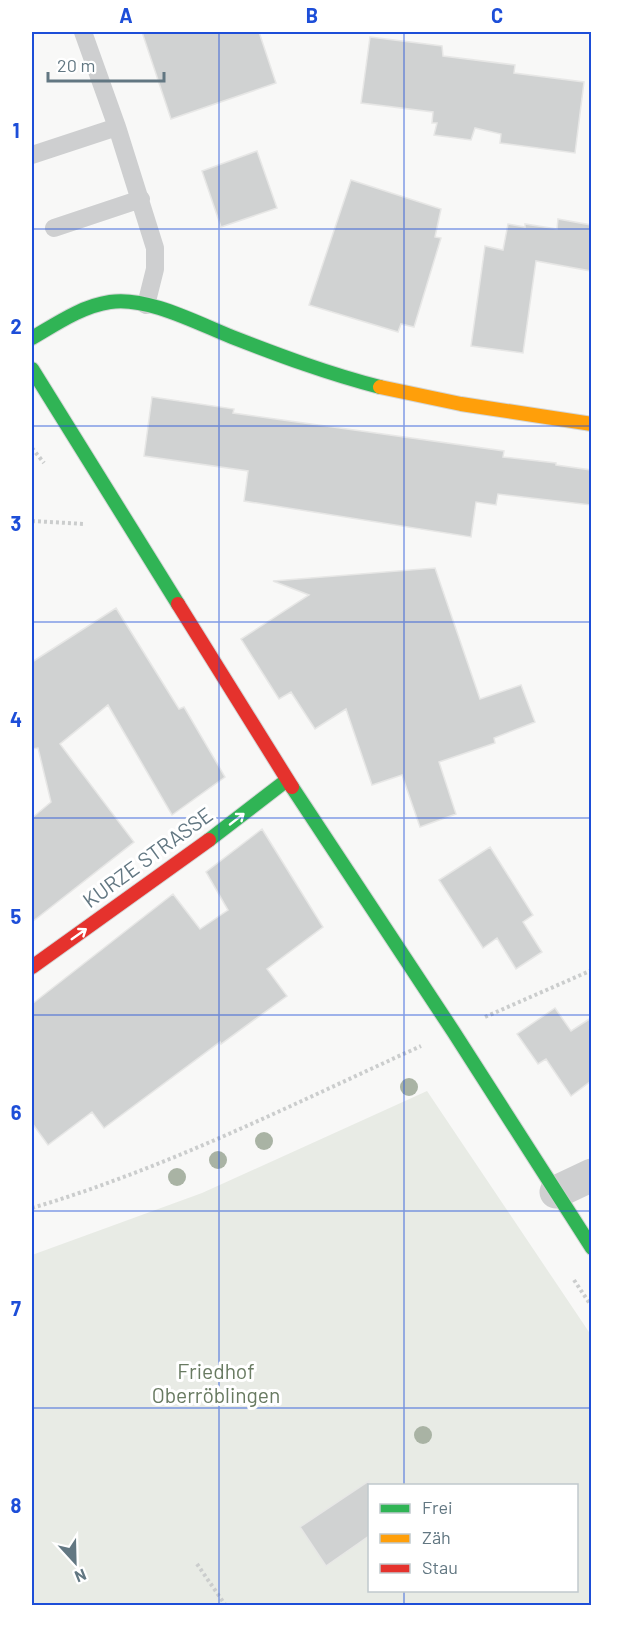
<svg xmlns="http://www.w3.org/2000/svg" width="623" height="1637" font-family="Barlow,sans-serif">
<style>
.green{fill:#e8ebe5;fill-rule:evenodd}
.building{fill:#d0d2d2;stroke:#e7e7e6;stroke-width:1.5}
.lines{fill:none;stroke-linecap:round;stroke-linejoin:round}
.fast-casing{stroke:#d4d6d6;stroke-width:16}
.slow-casing{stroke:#d4d6d6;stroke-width:16}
.jam-casing{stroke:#d4d6d6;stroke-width:16}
.path{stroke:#cbcdcd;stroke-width:4;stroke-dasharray:3 3;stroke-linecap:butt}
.lane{stroke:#cecfd0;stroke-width:18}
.street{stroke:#cecfd0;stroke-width:33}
.fast{stroke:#30b455;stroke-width:14}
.slow{stroke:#ff9f0a;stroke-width:14}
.jam{stroke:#e5322d;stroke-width:14}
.tree{fill:#a9b3a4}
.oneway{stroke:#fff}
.grid{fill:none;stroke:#1d4ed8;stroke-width:1.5;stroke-opacity:0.55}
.labels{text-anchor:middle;stroke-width:6;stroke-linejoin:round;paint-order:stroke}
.street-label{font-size:21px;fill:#627782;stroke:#fff}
.park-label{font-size:21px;fill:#687a61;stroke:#fff}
.neatline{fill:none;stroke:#1d4ed8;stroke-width:2}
.grid-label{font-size:20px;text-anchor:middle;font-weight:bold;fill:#1d4ed8}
</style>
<rect width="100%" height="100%" fill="#f8f8f7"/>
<!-- green -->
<path class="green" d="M427 1091 591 1335V1605L32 1606V1255L202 1193ZM370 1486H576V1590H370Z"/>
<!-- building -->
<path class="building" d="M142 32H259L276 83 171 119Z
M370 37 442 46 443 56 515 65 514 73 584 82 575 153 500 143 501 134 475 128 471 140 434 135 437 123H432L433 112 361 103Z
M257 151 277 208 221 227 202 171Z
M351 180 441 209 435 237 441 238 414 327 401 324 398 332 309 305Z
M558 219 591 225V271L536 261 523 353 471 346 485 246 503 250 508 224 525 227V224L557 229Z
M152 397 234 409 233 413 504 451 503 457 556 463V465L591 470V505L498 494 496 505 476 502 471 537 244 501 248 471 144 456Z
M435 568 480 699 521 685 535 722 494 738 495 743 439 762 456 814 420 827 402 775 372 785 346 709 315 729 291 692 279 699 241 639 309 595 273 581Z
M116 608 179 709 184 707 225 777 172 815 108 705 60 744 134 842 32 922V818L51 802 38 748 32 749V662Z
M262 829 323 927 267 969 287 996 221 1044 220 1042 104 1128 92 1112 48 1145 32 1123V1004L173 894 200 929 228 910 206 872Z
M490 847 533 915 523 922 542 952 516 969 497 938 483 948 439 880Z
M555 1008 571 1031 591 1018V1081L571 1096 546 1059 538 1064 517 1034Z
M369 1481V1536L326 1566 300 1527Z"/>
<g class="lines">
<defs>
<path id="fast" d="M32 338C56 324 82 306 110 302 147 296 199 324 232 337 281 356 329 374 380 387
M32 369 178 604
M292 787 453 1031 592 1248
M209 840 287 780"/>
<path id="slow" d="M380 387 461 404 592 424"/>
<path id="jam" d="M178 604 292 787
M32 967 209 840"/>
</defs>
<!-- fast casing -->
<use href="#fast" class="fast-casing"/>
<!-- slow casing -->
<use href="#slow" class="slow-casing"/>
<!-- jam casing -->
<use href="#jam" class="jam-casing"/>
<!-- path -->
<path class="path" d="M32 448 44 463
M32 521 85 524
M485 1017 592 970
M32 1208C167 1168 293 1104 421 1046
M574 1280 592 1307
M197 1564 226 1606"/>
<!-- lane -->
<path class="lane" d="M83 32 117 127 155 248V269L146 305
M32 155 117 127
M54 228 141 199"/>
<!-- street -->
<path class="street" d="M556 1192 592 1175"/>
<!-- fast -->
<use href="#fast" class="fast"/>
<!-- slow -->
<use href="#slow" class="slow"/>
<!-- jam -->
<use href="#jam" class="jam"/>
</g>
<!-- trees -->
<g class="tree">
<circle cx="409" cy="1087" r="9"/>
<circle cx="264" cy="1141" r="9"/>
<circle cx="218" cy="1160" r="9"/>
<circle cx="177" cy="1177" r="9"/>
<circle cx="423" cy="1435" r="9"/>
</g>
<!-- one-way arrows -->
<defs><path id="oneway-shaft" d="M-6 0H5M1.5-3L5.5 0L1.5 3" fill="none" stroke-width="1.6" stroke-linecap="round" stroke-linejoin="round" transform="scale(1.5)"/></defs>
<g class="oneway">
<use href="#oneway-shaft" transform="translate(237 819) rotate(-38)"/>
<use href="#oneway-shaft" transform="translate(79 934) rotate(-35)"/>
</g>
<!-- grid -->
<path class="grid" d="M219 32V1606M404 32V1486M32 229H592M32 426H592M32 622H592M32 818H592M32 1015H592M32 1211H592M32 1408H592M404 1590V1606"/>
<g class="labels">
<!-- street labels -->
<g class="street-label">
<text transform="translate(148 858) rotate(-36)" y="7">KURZE STRASSE</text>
</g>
<!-- park labels -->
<g class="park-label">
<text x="216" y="1379">Friedhof<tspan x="216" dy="24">Oberröblingen</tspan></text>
</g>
</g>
<!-- border -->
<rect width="623" height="1637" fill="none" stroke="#ffffff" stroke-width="66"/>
<!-- legend -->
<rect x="368" y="1484" width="210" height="108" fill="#ffffff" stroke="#c0c9cd" stroke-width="1.5"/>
<rect x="380" y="1504" width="30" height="9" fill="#30b455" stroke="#c0c9cd" stroke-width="1.5"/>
<text x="422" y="1514" font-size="18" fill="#627782">Frei</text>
<rect x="380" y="1534" width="30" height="9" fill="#ff9f0a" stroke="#c0c9cd" stroke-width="1.5"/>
<text x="422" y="1544" font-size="18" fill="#627782">Zäh</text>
<rect x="380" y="1564" width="30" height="9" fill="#e5322d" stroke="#c0c9cd" stroke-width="1.5"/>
<text x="422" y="1574" font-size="18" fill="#627782">Stau</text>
<!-- north arrow -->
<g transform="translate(75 1562) rotate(158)" stroke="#ffffff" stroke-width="4.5" paint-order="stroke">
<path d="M0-4.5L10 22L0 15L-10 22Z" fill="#627782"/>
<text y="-9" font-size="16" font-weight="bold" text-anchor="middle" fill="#627782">N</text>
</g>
<!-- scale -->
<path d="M48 72v9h116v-9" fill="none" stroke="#627782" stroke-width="3"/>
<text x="57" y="72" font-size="18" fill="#627782" stroke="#ffffff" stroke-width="4.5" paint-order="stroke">20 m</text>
<rect x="33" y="33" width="557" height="1571" class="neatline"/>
<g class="grid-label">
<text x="126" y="23">A</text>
<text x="312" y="23">B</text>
<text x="497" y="23">C</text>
<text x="16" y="138">1</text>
<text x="16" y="334">2</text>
<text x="16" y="531">3</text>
<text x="16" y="727">4</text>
<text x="16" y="924">5</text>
<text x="16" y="1120">6</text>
<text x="16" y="1316">7</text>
<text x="16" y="1513">8</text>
</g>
</svg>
